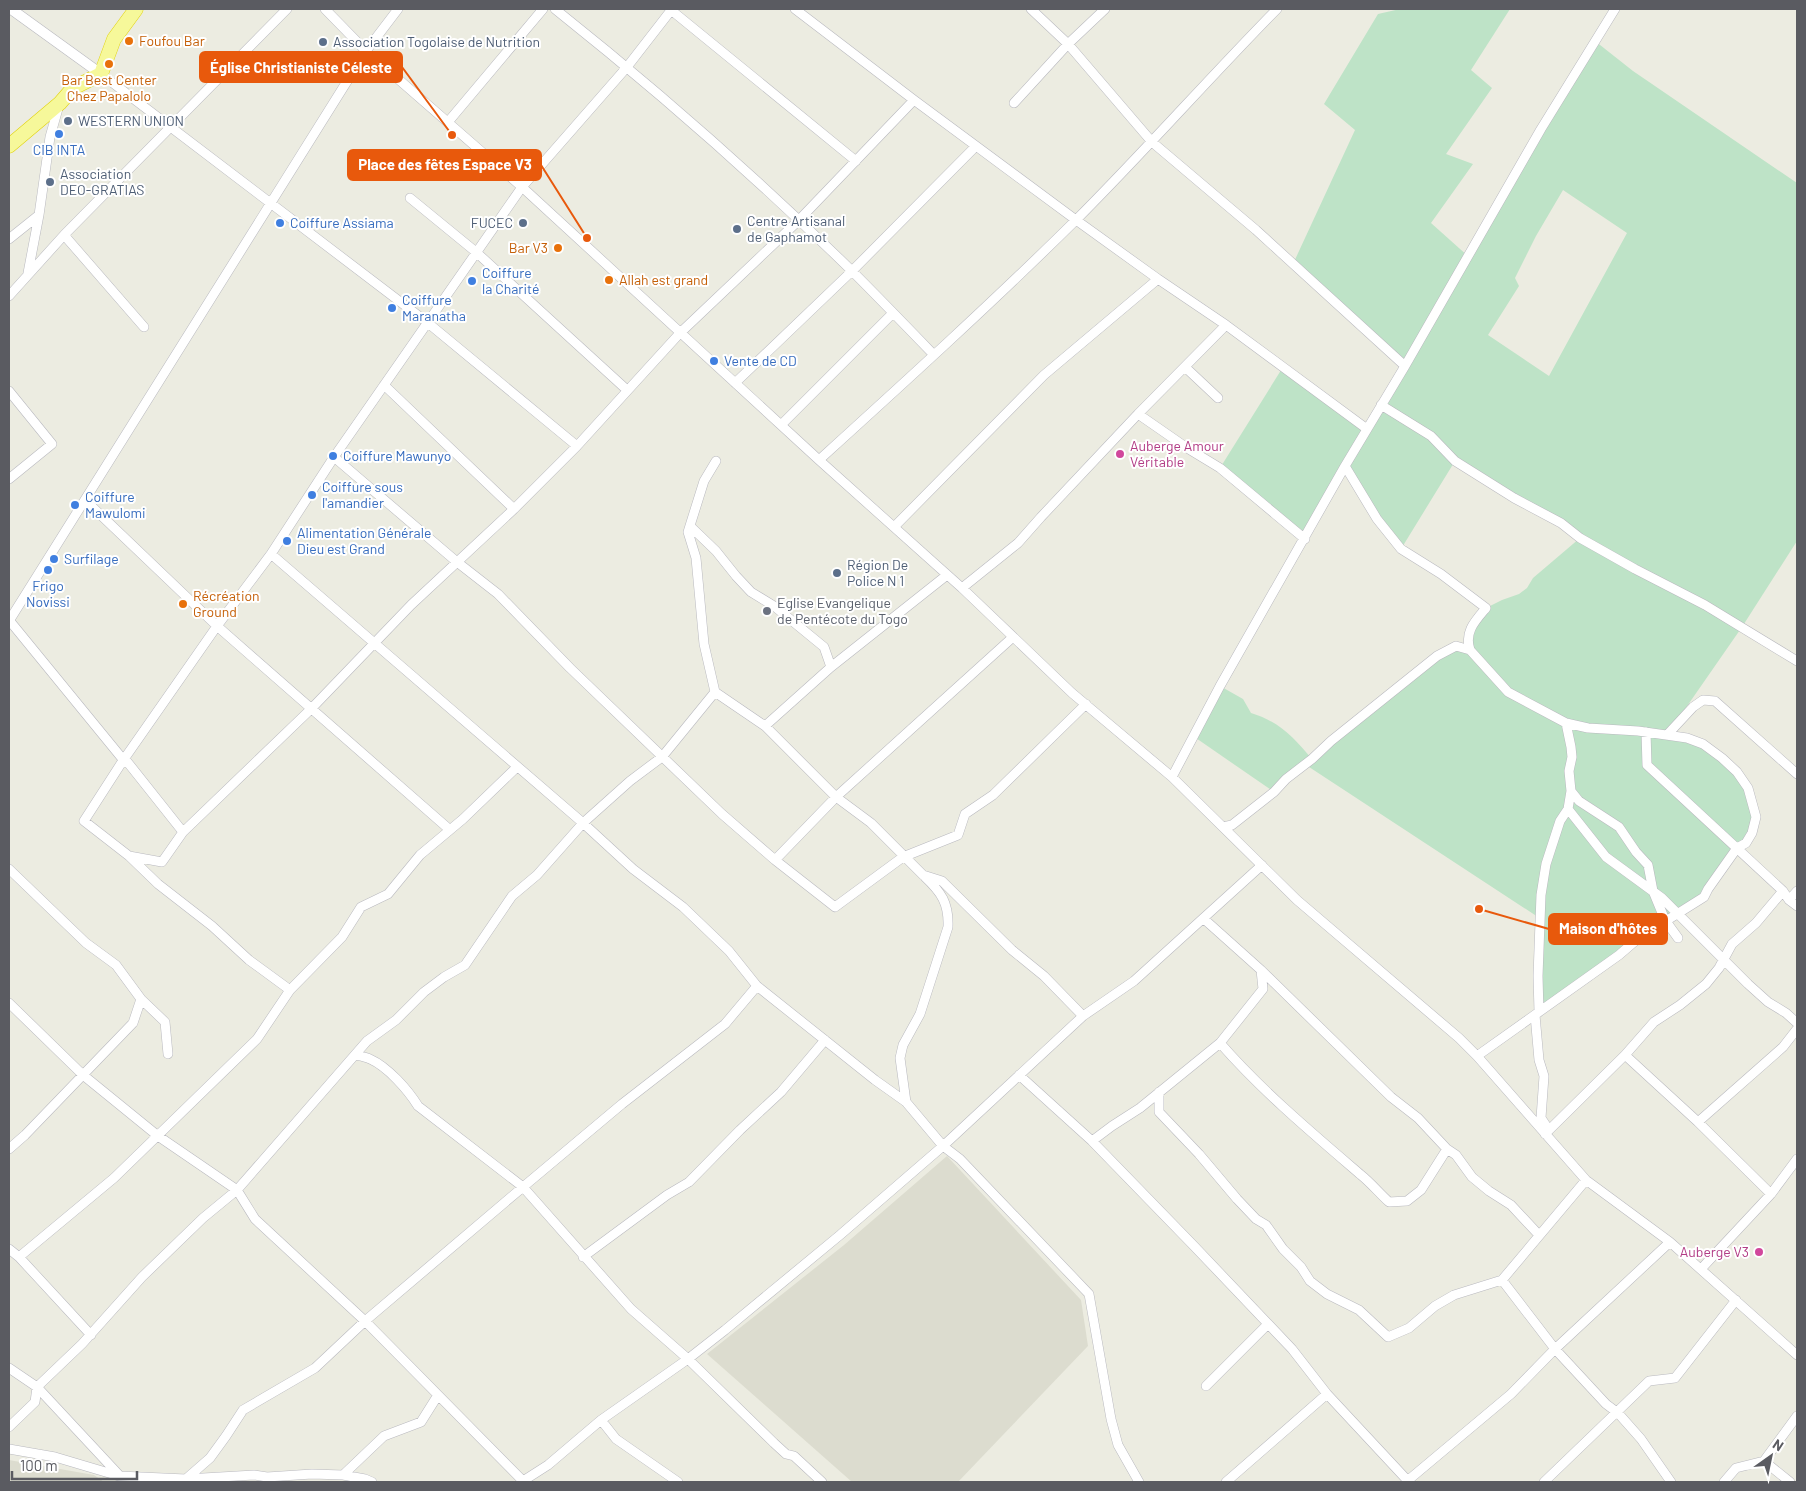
<svg xmlns="http://www.w3.org/2000/svg" width="1806" height="1491" font-family="Barlow,sans-serif">
<style>
.education{fill:#dcdccf}
.green{fill:#bee3c7;fill-rule:evenodd}
.lines{fill:none;stroke-linecap:round;stroke-linejoin:round}
.minor-casing{stroke:#b9b9bf;stroke-width:10}
.tertiary-casing{stroke:#b9b9bf;stroke-width:11}
.trunk-casing{stroke:#e1d20c;stroke-width:15}
.minor{stroke:#fff;stroke-width:9}
.tertiary{stroke:#fff;stroke-width:10}
.trunk{stroke:#f6f89a;stroke-width:14}
.food-dot{fill:#e8710a;stroke:#fff;stroke-width:2}
.service-dot{fill:#5c6f8a;stroke:#fff;stroke-width:2}
.shop-dot{fill:#3f7fe0;stroke:#fff;stroke-width:2}
.hotel-dot{fill:#d1479c;stroke:#fff;stroke-width:2}
.worship-dot{fill:#6b7280;stroke:#fff;stroke-width:2}
.labels{text-anchor:middle;stroke-width:4;stroke-linejoin:round;paint-order:stroke}
.food-label{font-size:14px;fill:#c56008;stroke:#fff;text-anchor:start}
.service-label{font-size:14px;fill:#4e5e75;stroke:#fff;text-anchor:start}
.shop-label{font-size:14px;fill:#366cbe;stroke:#fff;text-anchor:start}
.hotel-label{font-size:14px;fill:#b23c85;stroke:#fff;text-anchor:start}
.worship-label{font-size:14px;fill:#5b616d;stroke:#fff;text-anchor:start}
.leader{fill:none;stroke:#e8590c;stroke-width:2}
.callout-dot{fill:#e8590c;stroke:#fff;stroke-width:2}
.callout{fill:#e8590c;stroke:#e8590c;stroke-width:2}
.callout-label{font-size:15px;text-anchor:middle;font-weight:bold;fill:#fff}
</style>
<rect width="100%" height="100%" fill="#ecece1"/>
<!-- education -->
<path class="education" d="M947 1156 1081 1300 1088 1346 958 1482H852L707 1354 844 1245Z
M9 1460 94 1475 104 1482H9Z"/>
<!-- green -->
<path class="green" d="M1400 9H1510L1471 70 1492 88 1446 154 1473 164 1431 223 1469 257 1595 41 1633 71 1797 183V541L1742 627 1667 735 1698 743 1737 772 1755 810 1752 833 1704 897 1655 924 1539 1012 1541 919 1306 765 1274 792 1193 736 1220 686 1243 699 1251 713C1280 722 1293 737 1312 759L1456 646 1470 650 1468 632 1486 608 1502 600 1519 594 1527 588 1533 578 1580 538 1455 461 1401 549 1346 467 1305 539 1220 468 1283 367 1367 429 1404 366 1293 264 1355 130 1324 104 1378 14ZM1563 190 1627 233 1549 376 1488 335 1519 286 1515 278 1536 236Z"/>
<g class="lines">
<defs>
<path id="minor" d="M325 9 366 51 522 187 819 460 962 588 1072 693 1172 777 1297 900 1459 1038 1477 1056 1586 1180 1670 1242 1797 1355
M555 9C658 91 758 179 852 271 880 299 907 327 934 355
M672 9 627 67 522 187 334 457 457 562 498 594 570 668 722 814 775 860 835 907 903 857 958 835 965 814 993 795 1086 704
M795 9 914 100 1076 220 1158 279 1226 325 1367 429
M1031 9 1068 44 1152 142 1256 230 1405 366
M671 10 856 161
M101 74 428 323 577 446
M1014 103 1068 44 1105 9
M448 122 543 9
M410 198 476 252 627 390
M64 235 144 327
M9 239 39 215 50 137 59 105
M28 273 39 215
M9 296 64 235 287 9
M1185 367 1218 398
M735 383 852 271 976 146
M384 385 514 509
M9 391 52 444 9 479
M1381 405 1431 436 1455 461 1514 498 1561 523 1580 538 1635 569 1705 605 1797 661
M1138 414 1187 448 1220 468 1305 539
M781 425 893 313
M819 460C906 381 993 302 1076 220 1145 151 1209 78 1277 9
M716 461 704 481 688 532 696 558 704 644 715 692 765 726 836 797 871 823 923 875 942 881 1012 950 1044 976 1083 1016
M1345 466 1377 519 1401 549 1441 574 1486 608C1475 621 1464 632 1470 650L1508 692 1566 723 1588 728 1638 731 1687 738 1703 744 1722 758 1737 772 1748 788 1756 817 1752 833 1746 843 1737 848 1708 889 1704 897 1669 919 1655 924 1619 955 1477 1056
M85 500 217 626 450 830
M690 526 716 551 736 576 751 592 774 606 824 647 831 667
M894 527 1044 375 1158 279
M271 554 583 823 633 869 683 907 729 951 757 986 875 1080 906 1102
M962 588 1018 543 1041 517 1138 414 1226 325
M9 620 121 757 125 759 183 832
M9 621 366 51 398 9
M765 726 831 667 947 575
M1646 732 1647 765 1783 891
M1667 735 1693 707 1703 700 1715 701 1797 774
M1172 777 1220 686 1345 466 1405 366 1541 129 1615 9
M1571 791 1579 801 1619 827 1636 852 1648 865 1653 891 1665 920 1678 938
M1568 809 1606 857 1662 898 1748 984 1768 1002 1786 1013 1797 1023
M1223 827 1232 825 1274 792 1286 779 1312 759 1331 741 1437 656 1456 646 1470 650
M129 856 162 862 183 832 311 709 411 605 514 509 577 446 680 333 798 221 914 100
M775 860 836 797 1013 637
M9 869 86 943 116 965 141 999 165 1022 168 1054
M925 877C941 892 949 903 948 927L920 1014 903 1045 900 1058 906 1102 943 1146 960 1159 1089 1294 1111 1419 1118 1445 1139 1482
M1789 900 1797 891
M1204 919 1261 970 1391 1097 1418 1118 1447 1149 1456 1155 1472 1177 1489 1191 1511 1205 1539 1235
M290 990 249 960 212 926 158 884 129 856 84 821 122 762 217 626 271 554 334 457
M9 1003 83 1075 158 1136 237 1190 255 1219 365 1321 523 1481 548 1465 601 1420 688 1359 774 1443 786 1454 794 1456 822 1482
M1539 1012 1538 976 1541 895 1546 864 1560 821 1568 809 1571 791 1569 771 1572 757 1571 747 1566 723
M1535 1015 1539 1060 1544 1076 1541 1118 1549 1130
M1220 1043C1262 1091 1312 1133 1361 1175 1371 1183 1379 1193 1389 1202L1407 1201 1421 1190 1447 1149
M355 1055C360 1056 366 1057 370 1059 388 1067 408 1090 418 1106L523 1187 631 1309 688 1359 725 1330 840 1235 943 1146 1083 1016 1134 981 1262 865
M1625 1055 1698 1122 1771 1194
M1019 1075 1092 1141 1194 1246 1292 1349 1327 1394 1408 1481
M1159 1092V1112L1199 1154 1237 1199 1256 1219 1266 1225 1283 1249 1301 1267 1310 1281 1327 1294 1359 1310 1388 1337 1409 1328 1435 1306 1454 1295 1502 1280 1586 1180
M1698 1122 1783 1047 1797 1029
M1545 1134 1625 1055 1654 1022 1680 1005 1706 984 1719 968 1732 944 1756 923 1783 891 1789 900 1797 906
M1092 1141 1112 1126 1140 1108 1220 1043 1263 989 1261 970
M9 1149 25 1135 133 1023 141 999
M9 1249 19 1257 91 1335
M19 1257 114 1178 257 1039 290 990 342 937 361 907 388 894 420 855 463 819 517 767
M583 1257 667 1195 689 1182 740 1130 781 1092 825 1040
M1701 1269 1771 1194 1797 1159
M1502 1280 1555 1349 1606 1404 1618 1413 1641 1439 1671 1482
M9 1368 37 1387 119 1475
M1206 1386 1268 1324
M601 1420 616 1439 678 1482
M9 1427 35 1402 37 1387 82 1344 142 1277 203 1218 237 1190 367 1041 396 1020 424 992 444 977 465 965 512 896 537 875 583 823 630 781 662 757 715 692
M9 1449 55 1457 119 1476 186 1479 254 1475 267 1477 312 1474 343 1475 384 1436 421 1422 438 1395
M1764 1461 1790 1482
M343 1475 365 1479 372 1482
M186 1479 210 1458 226 1436 243 1410 315 1368 365 1321 523 1187 622 1104 725 1024 757 986
M1226 1482 1327 1394
M1406 1482 1511 1394 1555 1349 1670 1242
M1544 1482 1649 1381 1675 1378 1736 1300
M1724 1482 1736 1468 1764 1461 1797 1416"/>
<path id="tertiary" d="M11 9 101 74"/>
<path id="trunk" d="M9 146 60 103 73 88 101 74 114 39 136 9"/>
</defs>
<!-- minor casing -->
<use href="#minor" class="minor-casing"/>
<!-- tertiary casing -->
<use href="#tertiary" class="tertiary-casing"/>
<!-- trunk casing -->
<use href="#trunk" class="trunk-casing"/>
<!-- minor -->
<use href="#minor" class="minor"/>
<!-- tertiary -->
<use href="#tertiary" class="tertiary"/>
<!-- trunk -->
<use href="#trunk" class="trunk"/>
</g>
<!-- markers -->
<g class="food-dot">
<circle cx="129" cy="41" r="5"/>
<circle cx="109" cy="64" r="5"/>
<circle cx="558" cy="248" r="5"/>
<circle cx="609" cy="280" r="5"/>
<circle cx="183" cy="604" r="5"/>
</g>
<g class="service-dot">
<circle cx="323" cy="42" r="5"/>
<circle cx="68" cy="121" r="5"/>
<circle cx="50" cy="182" r="5"/>
<circle cx="523" cy="223" r="5"/>
<circle cx="737" cy="229" r="5"/>
<circle cx="837" cy="573" r="5"/>
</g>
<g class="shop-dot">
<circle cx="59" cy="134" r="5"/>
<circle cx="280" cy="223" r="5"/>
<circle cx="472" cy="281" r="5"/>
<circle cx="392" cy="308" r="5"/>
<circle cx="714" cy="361" r="5"/>
<circle cx="333" cy="456" r="5"/>
<circle cx="312" cy="495" r="5"/>
<circle cx="75" cy="505" r="5"/>
<circle cx="287" cy="541" r="5"/>
<circle cx="54" cy="559" r="5"/>
<circle cx="48" cy="570" r="5"/>
</g>
<g class="hotel-dot">
<circle cx="1120" cy="454" r="5"/>
<circle cx="1759" cy="1252" r="5"/>
</g>
<circle class="worship-dot" cx="767" cy="611" r="5"/>
<g class="labels">
<!-- food labels -->
<g class="food-label">
<text x="139" y="46">Foufou Bar</text>
<text x="109" y="85" text-anchor="middle">Bar Best Center<tspan x="109" dy="16">Chez Papalolo</tspan></text>
<text x="548" y="253" text-anchor="end">Bar V3</text>
<text x="619" y="285">Allah est grand</text>
<text x="193" y="601">Récréation<tspan x="193" dy="16">Ground</tspan></text>
</g>
<!-- service labels -->
<g class="service-label">
<text x="333" y="47">Association Togolaise de Nutrition</text>
<text x="78" y="126">WESTERN UNION</text>
<text x="60" y="179">Association<tspan x="60" dy="16">DEO-GRATIAS</tspan></text>
<text x="747" y="226">Centre Artisanal<tspan x="747" dy="16">de Gaphamot</tspan></text>
<text x="513" y="228" text-anchor="end">FUCEC</text>
<text x="847" y="570">Région De<tspan x="847" dy="16">Police N 1</tspan></text>
</g>
<!-- shop labels -->
<g class="shop-label">
<text x="59" y="155" text-anchor="middle">CIB INTA</text>
<text x="290" y="228">Coiffure Assiama</text>
<text x="482" y="278">Coiffure<tspan x="482" dy="16">la Charité</tspan></text>
<text x="402" y="305">Coiffure<tspan x="402" dy="16">Maranatha</tspan></text>
<text x="724" y="366">Vente de CD</text>
<text x="343" y="461">Coiffure Mawunyo</text>
<text x="322" y="492">Coiffure sous<tspan x="322" dy="16">l'amandier</tspan></text>
<text x="85" y="502">Coiffure<tspan x="85" dy="16">Mawulomi</tspan></text>
<text x="297" y="538">Alimentation Générale<tspan x="297" dy="16">Dieu est Grand</tspan></text>
<text x="64" y="564">Surfilage</text>
<text x="48" y="591" text-anchor="middle">Frigo<tspan x="48" dy="16">Novissi</tspan></text>
</g>
<!-- hotel labels -->
<g class="hotel-label">
<text x="1130" y="451">Auberge Amour<tspan x="1130" dy="16">Véritable</tspan></text>
<text x="1749" y="1257" text-anchor="end">Auberge V3</text>
</g>
<!-- worship labels -->
<g class="worship-label">
<text x="777" y="608">Eglise Evangelique<tspan x="777" dy="16">de Pentécote du Togo</tspan></text>
</g>
</g>
<!-- callouts -->
<path class="leader" d="M452 135L402 67M587 238L541 165M1479 909L1549 929"/>
<g class="callout-dot">
<circle cx="452" cy="135" r="5"/>
<circle cx="587" cy="238" r="5"/>
<circle cx="1479" cy="909" r="5"/>
</g>
<g class="callout">
<rect x="200" y="52" width="202" height="30" rx="5"/>
<rect x="348" y="150" width="193" height="30" rx="5"/>
<rect x="1549" y="914" width="118" height="30" rx="5"/>
</g>
<g class="callout-label">
<text x="301" y="73">Église Christianiste Céleste</text>
<text x="445" y="170">Place des fêtes Espace V3</text>
<text x="1608" y="934">Maison d'hôtes</text>
</g>
<!-- border -->
<rect width="1806" height="1491" fill="none" stroke="#5a5b61" stroke-width="20"/>
<!-- north arrow -->
<g transform="translate(1771 1456) rotate(33)" stroke="#ffffff" stroke-width="4" paint-order="stroke">
<path d="M0-4L9 19L0 12L-9 19Z" fill="#5a5b61"/>
<text y="-8" font-size="14" font-weight="bold" text-anchor="middle" fill="#5a5b61">N</text>
</g>
<!-- scale -->
<path d="M12 1471v8h125v-8" fill="none" stroke="#5a5b61" stroke-width="2.5"/>
<text x="20" y="1471" font-size="15" fill="#5a5b61" stroke="#ffffff" stroke-width="4" paint-order="stroke">100 m</text>
</svg>
